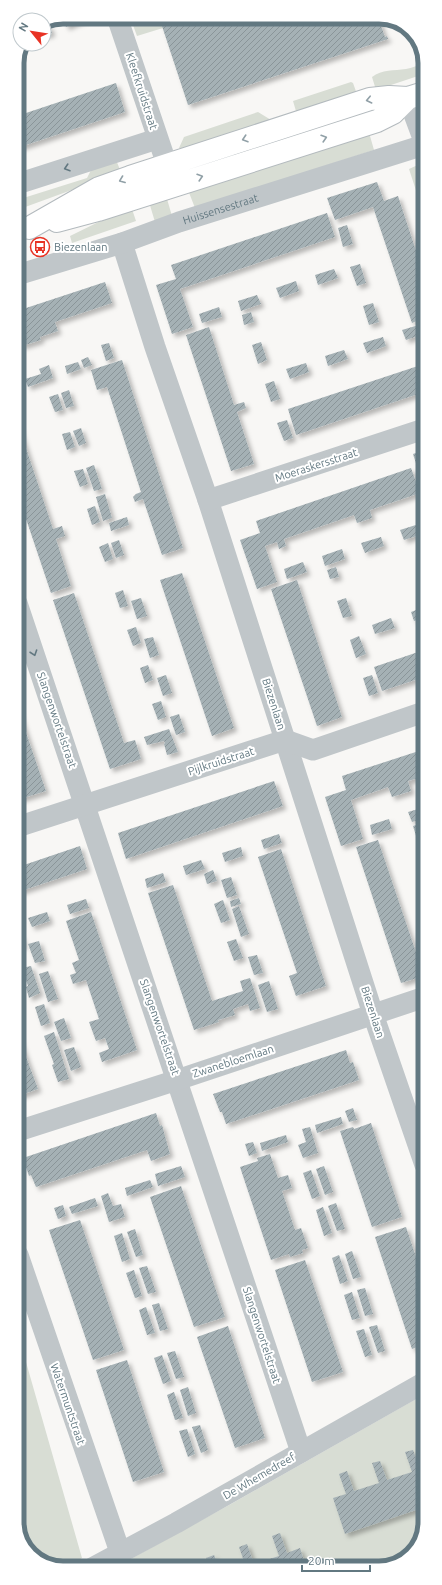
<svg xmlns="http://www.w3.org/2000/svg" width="442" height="1585" font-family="Ubuntu,sans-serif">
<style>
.green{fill:#d8ddd4}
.building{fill:url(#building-hatch);filter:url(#shadow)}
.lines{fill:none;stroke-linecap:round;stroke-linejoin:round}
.secondary-casing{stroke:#b3babe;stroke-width:24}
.street{stroke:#c0c6c9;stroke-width:21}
.secondary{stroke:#fff;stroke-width:22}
.oneway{stroke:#91a0a7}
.oneway2{stroke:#627881}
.labels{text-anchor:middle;stroke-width:4;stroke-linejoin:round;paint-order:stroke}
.street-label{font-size:11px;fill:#627881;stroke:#fff}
.poi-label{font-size:11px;fill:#627881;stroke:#fff;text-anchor:start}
.rim{fill:none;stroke:#627881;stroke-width:5}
</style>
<defs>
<pattern id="building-hatch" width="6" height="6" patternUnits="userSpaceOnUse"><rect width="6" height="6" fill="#a5b1b5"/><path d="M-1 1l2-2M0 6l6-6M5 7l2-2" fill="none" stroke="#8a9599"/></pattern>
<filter id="shadow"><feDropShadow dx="3.5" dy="3.5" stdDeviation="2" flood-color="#0004"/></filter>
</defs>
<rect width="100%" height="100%" fill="#f8f7f5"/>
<!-- green -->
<path class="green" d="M130 17H159L163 28 137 36Z
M424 64V74L376 90 372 77C382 69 394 71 406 69 412 68 418 65 424 64Z
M351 82 353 83 358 97 298 118 293 101Z
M258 112 276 123 182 150 179 148 184 137Z
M368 129 374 150 195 208 188 190Z
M116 160 121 172 17 210V200L87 178 92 168Z
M420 164 424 175V215L409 169Z
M167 199 172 216 155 222 149 202Z
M131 206 136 221 72 243 70 236Z
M18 1334 82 1558 66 1568H60L33 1556 18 1531Z
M425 1394V1522L415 1550 388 1567 114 1568 231 1504Z"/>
<!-- building -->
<path class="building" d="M67 17H86V18L66 27 63 19Z
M159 17H378L385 37 387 36 388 39 188 105Z
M49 25 52 33 44 36V27Z
M116 83 125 112 17 148V116Z
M377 182 384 201 398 196 424 275V318L412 323 373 207 335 220 327 198Z
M327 213 335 237 180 289 193 327 172 334 156 285 176 279 171 265Z
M347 225 353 244 343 247 338 228Z
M360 264 366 283 357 286 350 267Z
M334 269 338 278 318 285 315 275Z
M296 281 299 291 280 298 276 288Z
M105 282 112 303 55 322 58 331 40 337 41 340 22 346 17 334V311Z
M257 295 261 304 241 311 238 301Z
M373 303 379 322 369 325 363 306Z
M219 307 222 317 202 323 199 314Z
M251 312 254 322 244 325 242 315Z
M422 324 424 334 406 340 402 330Z
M209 327 234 405 244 402 246 408 237 412 254 464 231 471 186 335Z
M383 337 386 346 367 353 363 343Z
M261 342 267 360 258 364 252 345Z
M109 343 114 358 106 361 101 345Z
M344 350 348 359 328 366 325 356Z
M88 357 92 365 84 368 81 360Z
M122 360 183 548 162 555 143 499 135 502 133 497 136 494 141 492 107 387 97 390 91 370Z
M78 362 81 369 67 374 65 366Z
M306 363 309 372 290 379 286 369Z
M424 364V392L296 435 288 409Z
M49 365 53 378 28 387 25 379 41 374 39 369Z
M274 381 280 399 271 402 265 384Z
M69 390 74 406 66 408 61 393Z
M58 394 63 410 55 412 49 397Z
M287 420 293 438 284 441 277 423Z
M18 424 53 529 62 526 65 536 56 539 71 586 51 593 17 492Z
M81 428 86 443 79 446 73 431Z
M70 432 75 447 67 450 62 434Z
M424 450V474L420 476 413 454Z
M94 465 102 489 94 491 86 468Z
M411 468 420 493 370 510 372 518 357 523 354 515 284 539 286 546 279 549 277 542 265 546 277 582 257 589 240 540 260 533 256 521Z
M83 469 88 484 80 487 74 471Z
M105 494 112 518 103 521 96 497Z
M95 506 100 522 92 525 87 509Z
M127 517 129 525 111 531 109 523Z
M419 524 423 534 404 540 400 530Z
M381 537 384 546 365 553 361 543Z
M119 540 124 555 116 558 111 543Z
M108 543 113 559 105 562 99 547Z
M342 549 345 559 325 566 322 556Z
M303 562 307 572 287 579 284 569Z
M336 567 339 577 330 579 327 570Z
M182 573 234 728 212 736 160 580Z
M297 580 342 717 317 726 271 589Z
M123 590 128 606 120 608 115 593Z
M74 593 124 743 135 740 141 759 110 769 53 600Z
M141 598 147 616 137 619 131 601Z
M346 598 352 616 343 618 337 601Z
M424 607V618L414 621 411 612Z
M391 618 395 628 375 634 372 625Z
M136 627 141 643 133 646 127 630Z
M359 636 366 654 356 658 350 640Z
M153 637 159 655 150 658 144 639Z
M424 650V677L382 691 374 667Z
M148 665 153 680 145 683 140 668Z
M166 675 172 693 163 696 157 678Z
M372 675 378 693 369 696 363 678Z
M161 701 166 717 158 720 152 704Z
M17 706 46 791 17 800Z
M179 714 185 732 176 735 170 717Z
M169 729 178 752 167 755 164 744 165 743 164 741 147 745 144 737Z
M425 749V776L408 781 411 791 392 797 388 787 351 800 363 839 341 846 325 797 346 790 342 776Z
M274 781 283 806 126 859 118 833Z
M425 807V818L412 822 408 812Z
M389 819 392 829 372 835 370 825Z
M421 823 424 833 416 836 413 826Z
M279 834 282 843 264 849 261 840Z
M378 840 424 976 401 983 356 847Z
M80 846 87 869 18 892V867Z
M241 847 243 856 225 862 222 853Z
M281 849 326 986 296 996 289 976 297 973 258 857Z
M201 860 205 869 186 875 183 866Z
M213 870 217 881 207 884 204 874Z
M163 873 166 882 147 888 145 879Z
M231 877 237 895 227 898 221 880Z
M173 885 212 1001 243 991 240 981 250 978 260 1008 250 1011 248 1004 233 1009 235 1015 218 1020 219 1022 194 1030 148 893Z
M239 898 241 904 231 907 230 901Z
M86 899 89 908 70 914 67 905Z
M223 900 230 920 221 923 214 904Z
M239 906 249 934 241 937 232 909Z
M47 912 50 921 32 927 28 918Z
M91 912 137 1050 102 1062 99 1053 109 1049 105 1038 96 1041 89 1022 99 1019 86 980 73 984 70 975 76 973 72 963 79 960 66 921Z
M21 935 24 945 18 947V936Z
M236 939 243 958 234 961 227 942Z
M39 941 45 961 35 963 28 944Z
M257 955 263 973 254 975 248 957Z
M31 966 40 993 29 998 26 987 28 986 22 968Z
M48 971 58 999 48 1002 39 974Z
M269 981 278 1009 267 1012 258 985Z
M44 1004 50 1023 41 1026 35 1007Z
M64 1018 71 1038 61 1041 54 1022Z
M425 1019V1039H424L418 1021Z
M54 1032 69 1079 58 1082 52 1065 54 1064 44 1036Z
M18 1035 38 1089 18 1096Z
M74 1047 81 1067 71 1071 64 1050Z
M346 1050 350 1063 353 1062 359 1080 226 1124 222 1112H220L213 1094Z
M353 1108 357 1120 349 1122 345 1111Z
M156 1113 160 1126 162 1125 170 1154 151 1161 147 1150 36 1187 31 1175 29 1176 23 1158Z
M341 1117 343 1124 317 1133 315 1125Z
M371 1123 402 1217 372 1227 340 1131 353 1127 354 1129Z
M310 1127 318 1153 303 1158 298 1145 306 1142 302 1129Z
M286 1135 288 1142 262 1151 260 1143Z
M253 1142 257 1153 249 1156 245 1144Z
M270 1154 278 1178 288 1175 292 1188 282 1191 295 1230 301 1228 308 1248 302 1250 303 1253 290 1257 289 1254 271 1260 240 1167 258 1161 257 1158Z
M181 1166 185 1177 158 1186 155 1174Z
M324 1166 333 1192 325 1195 316 1169Z
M311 1170 320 1196 312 1199 303 1173Z
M150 1180 153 1187 127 1196 125 1188Z
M181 1186 225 1317 194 1327 150 1197Z
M108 1193 113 1206 121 1204 125 1217 109 1222 101 1196Z
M95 1198 98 1206 72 1214 69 1207Z
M336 1203 345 1229 337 1231 328 1206Z
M63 1205 66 1216 58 1219 54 1208Z
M323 1207 332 1233 324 1236 316 1210Z
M80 1220 124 1350 93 1360 49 1230Z
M406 1227 425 1284V1344L412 1349 375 1237Z
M135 1229 143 1255 136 1257 127 1232Z
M122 1233 130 1259 122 1262 114 1236Z
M352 1251 361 1277 353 1279 345 1254Z
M339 1255 348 1281 340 1284 332 1258Z
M305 1260 343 1372 312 1382 275 1270Z
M147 1266 156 1292 148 1294 139 1268Z
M134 1270 142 1296 135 1298 126 1273Z
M365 1288 373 1314 365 1316 357 1290Z
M352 1292 360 1318 352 1320 344 1295Z
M159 1303 168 1329 160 1331 152 1305Z
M146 1307 155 1333 147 1335 139 1310Z
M377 1325 385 1351 378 1353 369 1327Z
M228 1326 265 1438 235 1448 197 1337Z
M364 1329 372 1355 365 1357 356 1331Z
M175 1351 184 1377 176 1379 167 1353Z
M162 1355 171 1381 163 1384 154 1358Z
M127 1360 164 1472 133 1482 96 1370Z
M188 1387 196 1413 188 1416 180 1390Z
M174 1392 183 1418 175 1420 167 1395Z
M200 1425 208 1450 201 1453 192 1427Z
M187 1429 195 1454 188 1457 179 1431Z
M413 1450 420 1469 425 1468V1507L345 1534 333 1498 346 1494 339 1474 347 1471 354 1491 379 1483 372 1463 380 1461 387 1480 412 1472 405 1452Z
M280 1533 287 1553 300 1548 306 1567H246L239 1547 247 1544 254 1564 279 1556 272 1536Z
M214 1555 219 1567 209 1568 206 1558Z"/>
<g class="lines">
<defs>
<path id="secondary" d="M57 221 98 210 377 121 393 113 408 98
M29 228 99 188 130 177 370 99 389 97 408 98 424 93"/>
</defs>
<!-- secondary casing -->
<use href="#secondary" class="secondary-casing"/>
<!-- street -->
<g class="street">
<path d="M117 17 167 165"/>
<path d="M408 98 424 141"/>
<path d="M17 184 157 139"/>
<path d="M122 243 155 347 208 500 373 1014 425 1165"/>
<path id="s1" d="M17 275 122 243 179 222 424 145"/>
<path d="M208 500 424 429"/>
<path d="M17 603 301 1452"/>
<path d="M17 827 285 740 313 750 424 712"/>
<path d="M18 1131 177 1080 425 997"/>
<path d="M18 1255 120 1552"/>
<path d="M92 1568 176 1523 425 1382"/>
</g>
<!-- secondary -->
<use href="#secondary" class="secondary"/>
</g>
<!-- one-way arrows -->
<defs><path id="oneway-chevron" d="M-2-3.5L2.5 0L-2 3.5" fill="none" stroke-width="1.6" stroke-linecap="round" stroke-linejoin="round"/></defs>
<g class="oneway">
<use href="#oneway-chevron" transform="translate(369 100) rotate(167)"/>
<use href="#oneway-chevron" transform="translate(324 138) rotate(-17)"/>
<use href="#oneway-chevron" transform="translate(245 139) rotate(162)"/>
<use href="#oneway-chevron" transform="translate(200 177) rotate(-17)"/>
<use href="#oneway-chevron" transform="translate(122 180) rotate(159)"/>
</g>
<g class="oneway2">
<use href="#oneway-chevron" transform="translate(67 168) rotate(162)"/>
<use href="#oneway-chevron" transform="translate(34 653) rotate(71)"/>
</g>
<!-- icons -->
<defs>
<symbol id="bus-ring" viewBox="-11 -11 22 22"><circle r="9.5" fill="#fff" stroke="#e83324" stroke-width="1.5"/><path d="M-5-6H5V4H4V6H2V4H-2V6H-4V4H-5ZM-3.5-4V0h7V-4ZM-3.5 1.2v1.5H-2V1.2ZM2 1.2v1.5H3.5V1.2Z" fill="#e83324"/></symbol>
</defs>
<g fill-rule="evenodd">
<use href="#bus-ring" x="29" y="236" width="22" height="22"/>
</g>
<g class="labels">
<!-- street labels -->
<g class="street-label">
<text transform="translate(142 91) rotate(72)" y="4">Kleefkruidstraat</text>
<text dy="4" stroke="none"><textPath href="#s1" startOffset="214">Huissensestraat</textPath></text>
<text transform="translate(316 465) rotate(-18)" y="4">Moeraskersstraat</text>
<text transform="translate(274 704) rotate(72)" y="4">Biezenlaan</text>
<text transform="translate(57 720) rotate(71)" y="4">Slangenwortelstraat</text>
<text transform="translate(221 761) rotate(-18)" y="4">Pijlkruidstraat</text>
<text transform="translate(373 1012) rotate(72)" y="4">Biezenlaan</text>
<text transform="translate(160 1027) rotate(71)" y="4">Slangenwortelstraat</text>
<text transform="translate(233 1061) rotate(-18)" y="4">Zwanebloemlaan</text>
<text transform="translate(262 1335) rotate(72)" y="4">Slangenwortelstraat</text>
<text transform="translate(68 1404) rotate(71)" y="4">Watermuntstraat</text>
<text transform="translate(259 1476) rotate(-30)" y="4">De Whemedreef</text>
</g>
<!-- poi labels -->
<g class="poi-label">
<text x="54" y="251">Biezenlaan</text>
</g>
</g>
<!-- crop -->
<path d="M0 0H442V1585H0ZM63 24H379A39 39 0 0 1 418 63V1522A39 39 0 0 1 379 1561H63A39 39 0 0 1 24 1522V63A39 39 0 0 1 63 24Z" fill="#fff" fill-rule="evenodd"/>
<path class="rim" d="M63 24H379A39 39 0 0 1 418 63V1522A39 39 0 0 1 379 1561H63A39 39 0 0 1 24 1522V63A39 39 0 0 1 63 24Z"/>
<!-- north arrow -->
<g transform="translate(32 32) rotate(300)"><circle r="19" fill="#ffffff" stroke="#c0c9cd"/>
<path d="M0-3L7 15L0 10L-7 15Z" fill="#e83324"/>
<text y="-6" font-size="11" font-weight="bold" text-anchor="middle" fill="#627881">N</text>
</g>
<!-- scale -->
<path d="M302 1565v6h68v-6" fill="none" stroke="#627881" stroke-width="2"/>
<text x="308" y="1565" font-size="12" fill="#627881" stroke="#ffffff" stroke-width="3" paint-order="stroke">20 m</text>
</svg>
